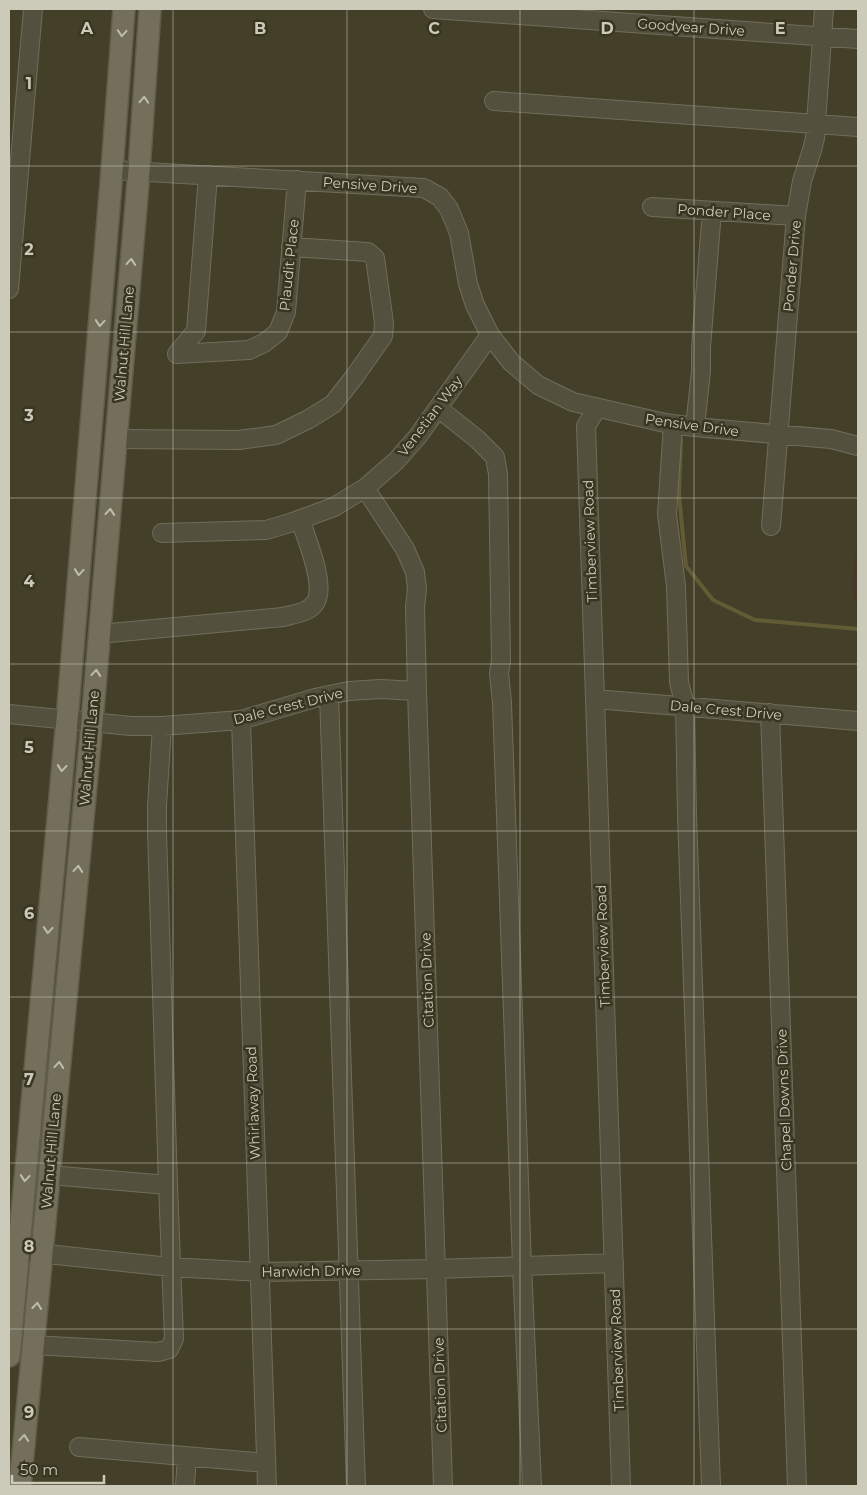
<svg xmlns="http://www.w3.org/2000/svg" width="867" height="1495" font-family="Montserrat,sans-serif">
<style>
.green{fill:#46362c}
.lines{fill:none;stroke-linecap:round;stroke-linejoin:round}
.stream{stroke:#615c36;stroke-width:4}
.minor-casing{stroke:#706e5b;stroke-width:20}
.major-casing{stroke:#5f5c49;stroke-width:24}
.minor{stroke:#53503d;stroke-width:18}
.major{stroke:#736f5b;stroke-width:21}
.oneway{stroke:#bfbdac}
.grid{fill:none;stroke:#cccbba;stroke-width:1;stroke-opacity:0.55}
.labels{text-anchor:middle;stroke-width:5;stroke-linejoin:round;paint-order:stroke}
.street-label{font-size:14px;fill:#cccbba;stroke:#383521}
.grid-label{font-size:16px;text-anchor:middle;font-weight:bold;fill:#cccbba;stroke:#383521;stroke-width:5;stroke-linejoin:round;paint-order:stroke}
</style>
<rect width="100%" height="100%" fill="#433f28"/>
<!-- green -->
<path class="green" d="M858 525V611L852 589Z"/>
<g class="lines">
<!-- stream -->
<path class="stream" d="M681 439 679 495 686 566 713 600 755 620 858 629"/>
<defs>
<path id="minor" d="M433 9 858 39
M494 101 858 127
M112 170 424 188 440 197 449 209 459 233 468 284 475 305 490 335 511 362 538 385 573 402 665 423 695 427 831 439 858 446
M652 207 796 216
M9 289 33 9
M177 354 249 350 264 343 278 332 286 312 297 180
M177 354 196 331 208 175
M438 408 477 439 495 457 498 474 501 661 499 673 502 703 522 1266 532 1486
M597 408 586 426 621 1486
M673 424 667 514 676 586 679 682 685 706 687 816 711 1486
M695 427 701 371V347L712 211
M116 439 239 440 276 435 309 419 333 404 355 376 383 336 384 323 375 258 368 252 291 247
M365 488 405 549 415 572 417 589 415 607 417 691 443 1486
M771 526 796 216 802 181 812 150 815 138 824 9
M162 533 266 530 290 523 334 507 365 488 396 461 418 436 490 335
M99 634 283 617C294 614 308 613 315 603 327 586 306 538 300 519
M329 695 356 1486
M595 699 858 721
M770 713 797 1486
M9 714 131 726H162L241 720 315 698 349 691 380 689 417 691
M241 720 267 1486
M49 1175 168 1185
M9 1250 170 1267 259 1272 436 1269 614 1263
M33 1345 158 1352 169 1349 174 1339 168 1185 157 832V806L162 726
M79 1447 266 1463
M185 1486 187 1456"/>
<path id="major" d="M9 1356 67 720 112 170 124 9
M20 1486 92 722 139 171 150 9"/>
</defs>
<!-- minor casing -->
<use href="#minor" class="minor-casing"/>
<!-- major casing -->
<use href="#major" class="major-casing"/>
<!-- minor -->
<use href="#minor" class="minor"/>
<!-- major -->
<use href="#major" class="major"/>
</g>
<!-- one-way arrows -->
<defs><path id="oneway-chevron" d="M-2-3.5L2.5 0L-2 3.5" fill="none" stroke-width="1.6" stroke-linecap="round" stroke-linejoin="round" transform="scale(1.25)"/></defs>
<g class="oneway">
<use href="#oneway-chevron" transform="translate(122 33) rotate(94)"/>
<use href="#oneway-chevron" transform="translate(144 100) rotate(-86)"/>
<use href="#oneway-chevron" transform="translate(131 262) rotate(-85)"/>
<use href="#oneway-chevron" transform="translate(100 323) rotate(95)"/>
<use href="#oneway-chevron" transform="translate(110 512) rotate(-85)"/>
<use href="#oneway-chevron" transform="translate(79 572) rotate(95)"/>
<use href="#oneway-chevron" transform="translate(96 673) rotate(-85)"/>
<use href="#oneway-chevron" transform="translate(62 768) rotate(95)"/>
<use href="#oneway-chevron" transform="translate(78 869) rotate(-85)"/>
<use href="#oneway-chevron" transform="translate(48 930) rotate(95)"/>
<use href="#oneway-chevron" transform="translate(59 1065) rotate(-85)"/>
<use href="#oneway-chevron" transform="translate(25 1178) rotate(95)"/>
<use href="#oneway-chevron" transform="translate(37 1306) rotate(-84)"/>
<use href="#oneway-chevron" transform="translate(24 1438) rotate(-85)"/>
</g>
<!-- grid -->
<path class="grid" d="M173 9V1486M347 9V1486M520 9V1486M694 9V1486M9 166H858M9 332H858M9 498H858M9 664H858M9 831H858M9 997H858M9 1163H858M9 1329H858"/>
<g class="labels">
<!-- street labels -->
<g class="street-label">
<text transform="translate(691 27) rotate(4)" y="5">Goodyear Drive</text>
<text transform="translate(370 185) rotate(4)" y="5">Pensive Drive</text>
<text transform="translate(724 212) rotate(4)" y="5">Ponder Place</text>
<text transform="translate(289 265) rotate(-84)" y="5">Plaudit Place</text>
<text transform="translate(792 266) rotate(-85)" y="5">Ponder Drive</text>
<text transform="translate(124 344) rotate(-85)" y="5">Walnut Hill Lane</text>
<text transform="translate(430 416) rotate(-53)" y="5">Venetian Way</text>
<text transform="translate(692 425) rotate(8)" y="5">Pensive Drive</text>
<text transform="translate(590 541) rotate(-92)" y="5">Timberview Road</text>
<text transform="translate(288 706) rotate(-14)" y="5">Dale Crest Drive</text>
<text transform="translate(726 710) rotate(5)" y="5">Dale Crest Drive</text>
<text transform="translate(89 748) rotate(-85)" y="5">Walnut Hill Lane</text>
<text transform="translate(603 946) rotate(-92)" y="5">Timberview Road</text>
<text transform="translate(427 980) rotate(-92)" y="5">Citation Drive</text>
<text transform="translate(784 1100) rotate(-92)" y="5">Chapel Downs Drive</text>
<text transform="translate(253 1103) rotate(-92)" y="5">Whirlaway Road</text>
<text transform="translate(51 1151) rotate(-85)" y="5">Walnut Hill Lane</text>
<text transform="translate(311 1271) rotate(-1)" y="5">Harwich Drive</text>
<text transform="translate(617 1350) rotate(-92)" y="5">Timberview Road</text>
<text transform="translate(440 1385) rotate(-92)" y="5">Citation Drive</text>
</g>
</g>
<g class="grid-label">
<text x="87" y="34">A</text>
<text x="260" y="34">B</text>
<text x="434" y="34">C</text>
<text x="607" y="34">D</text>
<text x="780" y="34">E</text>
<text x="29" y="89">1</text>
<text x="29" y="255">2</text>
<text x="29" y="421">3</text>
<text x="29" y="587">4</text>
<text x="29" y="753">5</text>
<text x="29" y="919">6</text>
<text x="29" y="1085">7</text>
<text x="29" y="1252">8</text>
<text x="29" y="1418">9</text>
</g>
<!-- border -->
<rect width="867" height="1495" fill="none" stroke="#cccbba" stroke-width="20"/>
<!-- scale -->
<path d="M12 1475v8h92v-8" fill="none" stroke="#cccbba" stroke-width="2.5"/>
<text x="20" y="1475" font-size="15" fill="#cccbba" stroke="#383521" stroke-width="4" paint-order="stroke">50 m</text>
</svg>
